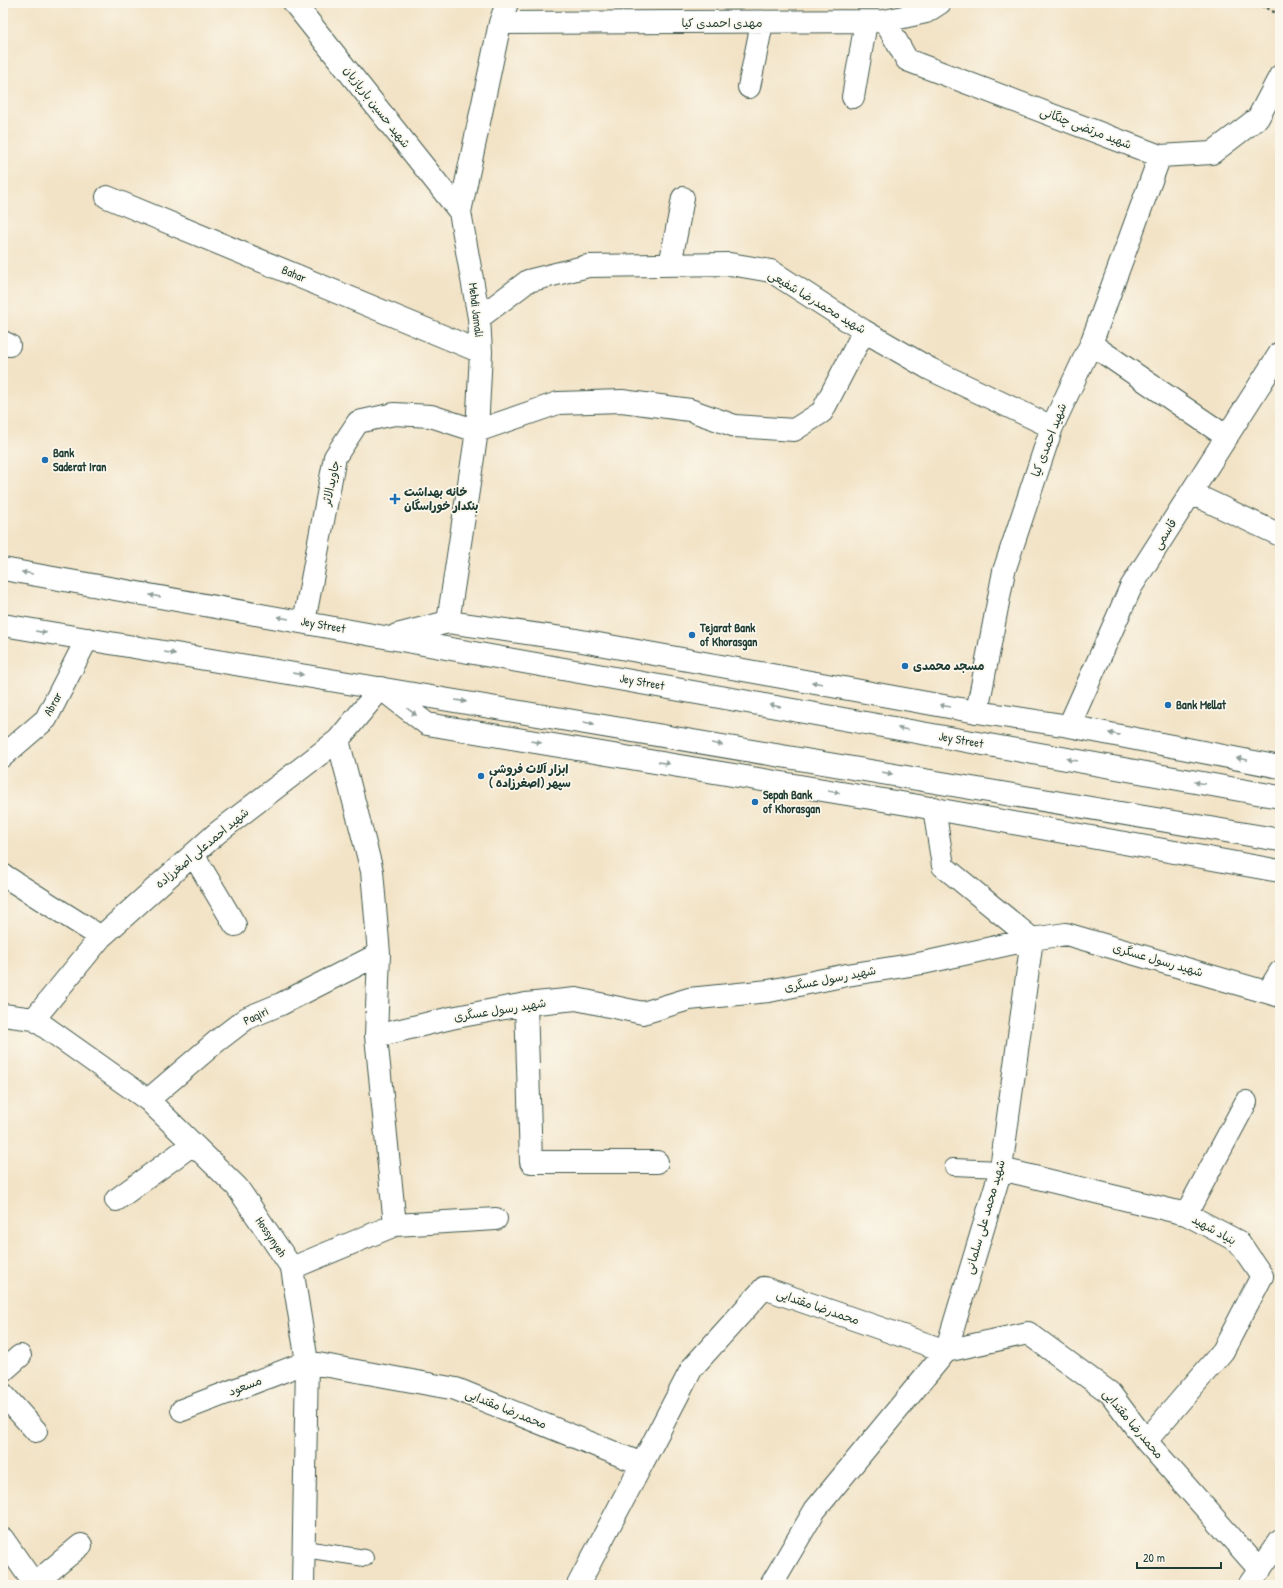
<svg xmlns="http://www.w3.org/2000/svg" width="1283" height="1588" font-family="'Patrick Hand','Playpen Sans Arabic',sans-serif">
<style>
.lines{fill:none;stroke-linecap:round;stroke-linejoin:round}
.service-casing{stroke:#3f564a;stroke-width:18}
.minor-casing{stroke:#3f564a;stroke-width:24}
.secondary-casing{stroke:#3f564a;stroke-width:24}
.primary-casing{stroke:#3f564a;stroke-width:24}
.path{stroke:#3f564a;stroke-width:2.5;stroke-dasharray:3 3;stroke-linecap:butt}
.service{stroke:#fff;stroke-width:16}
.minor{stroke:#fff;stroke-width:22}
.secondary{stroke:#fff;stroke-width:22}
.primary{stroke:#fff;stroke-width:22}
.oneway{fill:#8f9e9a}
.poi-dot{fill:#1f6fb2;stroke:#fbf7ec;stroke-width:1.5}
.labels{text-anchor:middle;stroke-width:3.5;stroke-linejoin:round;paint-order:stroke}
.street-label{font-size:12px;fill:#1f3d34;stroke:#fbf7ec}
.poi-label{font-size:12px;font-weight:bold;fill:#1f3d34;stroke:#fbf7ec;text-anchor:start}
</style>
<rect width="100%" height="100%" fill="#fbf7ec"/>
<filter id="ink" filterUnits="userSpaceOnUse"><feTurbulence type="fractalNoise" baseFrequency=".025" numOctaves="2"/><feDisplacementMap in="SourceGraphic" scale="8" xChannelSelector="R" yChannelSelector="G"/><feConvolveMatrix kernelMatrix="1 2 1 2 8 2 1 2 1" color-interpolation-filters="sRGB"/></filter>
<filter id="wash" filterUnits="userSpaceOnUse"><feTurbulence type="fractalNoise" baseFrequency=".012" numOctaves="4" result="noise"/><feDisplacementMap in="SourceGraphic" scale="16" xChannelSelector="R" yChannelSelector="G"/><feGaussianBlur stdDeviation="0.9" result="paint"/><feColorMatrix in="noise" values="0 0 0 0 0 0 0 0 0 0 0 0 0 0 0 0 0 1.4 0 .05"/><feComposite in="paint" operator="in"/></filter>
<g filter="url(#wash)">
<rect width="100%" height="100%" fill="#f2e3c6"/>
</g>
<g filter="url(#ink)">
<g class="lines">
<defs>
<path id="service" d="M953 1167 1001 1169
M304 1549 365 1558"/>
<path id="minor" d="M294 3 460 212
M885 21 907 60 1160 156 1212 153 1258 118 1280 76
M500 23 885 21 926 12 940 3
M749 87 762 23
M853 97 866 22
M107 197 481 352
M670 265 683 198
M479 318 528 281 588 266 730 264 771 271 864 331 930 369 1052 427
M3 342 9 345
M1091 344 1227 437
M1191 493 1280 535
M304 622 335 457 358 422 394 414 431 416 477 431 558 403 622 401 690 410 735 426 794 430 822 412 864 331
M448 622 477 431 481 352 479 318 460 212 500 23 507 3
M977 712 1004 571 1052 427 1091 344 1160 156
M1069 726 1131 587 1280 353
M338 740 372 871 379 954 376 1036 395 1225
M3 756 46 719 87 639
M193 854 235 925
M3 875 101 937
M1268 992 1280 972
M526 1004 531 1162H657
M3 1015 34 1019 148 1100 237 1187 292 1268 307 1362 303 1585
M34 1019 101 937 217 833 338 740 381 688
M376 1036 451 1018 526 1004 576 999 643 1013 689 999 769 991 847 975 923 963 1032 939 1066 934 1280 996
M148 1100 217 1041 247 1018 281 1004 379 954
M1001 1169 1186 1214 1239 1242 1262 1276 1223 1351 1146 1441
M116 1200 193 1144
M1186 1214 1246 1102
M292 1268 395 1225 496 1219
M3 1371 20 1356
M3 1394 36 1431
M182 1410 307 1362 456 1389 642 1464 692 1368 764 1288 946 1351 1028 1333 1110 1393 1146 1441 1260 1570
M3 1539 35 1585
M34 1584 81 1545
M578 1585 642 1464
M771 1585 815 1510 946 1351 1001 1169 1032 939 943 866 934 808"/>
<path id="secondary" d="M1249 1585 1280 1540"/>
<path id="primary" d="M3 569 1280 797
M3 625 1280 840
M397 635 448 622 576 640 977 712 1069 726 1280 767
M383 690 427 724 913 805 1280 871"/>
</defs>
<!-- service casing -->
<use href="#service" class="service-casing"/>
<!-- minor casing -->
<use href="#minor" class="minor-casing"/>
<!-- secondary casing -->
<use href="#secondary" class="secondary-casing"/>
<!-- primary casing -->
<use href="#primary" class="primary-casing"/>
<!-- path -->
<path class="path" d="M1256 3 1280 15"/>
<!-- service -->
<use href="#service" class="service"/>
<!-- minor -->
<use href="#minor" class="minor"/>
<!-- secondary -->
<use href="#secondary" class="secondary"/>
<!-- primary -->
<use href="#primary" class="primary"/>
</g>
<!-- one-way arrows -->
<defs><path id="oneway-solid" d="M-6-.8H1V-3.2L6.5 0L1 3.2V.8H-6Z"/></defs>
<g class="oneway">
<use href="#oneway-solid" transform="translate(27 573) rotate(-170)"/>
<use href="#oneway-solid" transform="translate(155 596) rotate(-170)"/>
<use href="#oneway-solid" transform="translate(283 618) rotate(-170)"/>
<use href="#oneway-solid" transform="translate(41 632) rotate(9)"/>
<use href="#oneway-solid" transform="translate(170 653) rotate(9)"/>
<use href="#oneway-solid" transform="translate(298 674) rotate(9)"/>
<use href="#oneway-solid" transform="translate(817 683) rotate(-170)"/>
<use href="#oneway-solid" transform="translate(461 701) rotate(9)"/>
<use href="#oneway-solid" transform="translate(775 706) rotate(-170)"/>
<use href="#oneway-solid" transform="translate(945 706) rotate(-170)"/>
<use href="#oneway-solid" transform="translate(412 712) rotate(37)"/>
<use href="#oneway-solid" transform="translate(589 723) rotate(10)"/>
<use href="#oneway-solid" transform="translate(903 729) rotate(-170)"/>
<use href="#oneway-solid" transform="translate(1114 734) rotate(-169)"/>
<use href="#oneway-solid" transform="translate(536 742) rotate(9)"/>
<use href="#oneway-solid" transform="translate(717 744) rotate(10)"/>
<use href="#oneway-solid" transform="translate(1242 759) rotate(-169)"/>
<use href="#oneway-solid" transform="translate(1072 760) rotate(-170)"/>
<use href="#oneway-solid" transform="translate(664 763) rotate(9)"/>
<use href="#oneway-solid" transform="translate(887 773) rotate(10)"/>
<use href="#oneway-solid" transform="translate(1200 783) rotate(-170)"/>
<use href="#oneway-solid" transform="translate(834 792) rotate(9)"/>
</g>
</g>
<!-- markers -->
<g class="poi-dot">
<circle cx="45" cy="460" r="4"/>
<path d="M393 493h4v4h4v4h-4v4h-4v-4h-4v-4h4z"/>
<circle cx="692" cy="635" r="4"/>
<circle cx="905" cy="666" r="4"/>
<circle cx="1168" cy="705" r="4"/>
<circle cx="481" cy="776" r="4"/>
<circle cx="755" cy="802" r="4"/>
</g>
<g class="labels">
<!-- street labels -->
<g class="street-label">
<text x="722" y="27">مهدی احمدی کیا</text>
<text transform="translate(377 107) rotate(52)" y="4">شهید حسین بارپازیان</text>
<text transform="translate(1086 128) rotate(21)" y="4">شهید مرتضی چنگانی</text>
<text transform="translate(294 274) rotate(23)" y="4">Bahar</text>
<text transform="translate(817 302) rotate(31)" y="4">شهید محمدرضا شفیعی</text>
<text transform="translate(476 310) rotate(83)" y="4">Mehdi Jamali</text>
<text transform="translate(1049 440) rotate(-69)" y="4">شهید احمدی کیا</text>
<text transform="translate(331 483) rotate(-78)" y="4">جاویدالاثر</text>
<text transform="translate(1165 534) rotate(-58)" y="4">قاسمی</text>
<text transform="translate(323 625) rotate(10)" y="4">Jey Street</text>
<text transform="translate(642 682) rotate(10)" y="4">Jey Street</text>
<text transform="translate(53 704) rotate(-61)" y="4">Abrar</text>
<text transform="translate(961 740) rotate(10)" y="4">Jey Street</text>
<text transform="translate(202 848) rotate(-40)" y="4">شهید احمدعلی اصغرزاده</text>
<text transform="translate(1158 960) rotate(16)" y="4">شهید رسول عسگری</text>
<text transform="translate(830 979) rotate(-11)" y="4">شهید رسول عسگری</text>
<text transform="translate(500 1010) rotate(-9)" y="4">شهید رسول عسگری</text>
<text transform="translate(256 1016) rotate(-26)" y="4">Paqiri</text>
<text transform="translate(985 1217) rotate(-74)" y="4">شهید محمد علی سلمانی</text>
<text transform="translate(1214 1230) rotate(29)" y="4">بنیاد شهید</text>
<text transform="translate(271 1237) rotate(56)" y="4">Hossynyeh</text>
<text transform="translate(818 1307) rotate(19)" y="4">محمدرضا مقتدایی</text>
<text transform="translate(245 1386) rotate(-21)" y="4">مسعود</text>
<text transform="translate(506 1409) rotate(22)" y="4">محمدرضا مقتدایی</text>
<text transform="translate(1133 1424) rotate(50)" y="4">محمدرضا مقتدایی</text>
</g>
<!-- poi labels -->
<g class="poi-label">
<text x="53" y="457">Bank<tspan x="53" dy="14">Saderat Iran</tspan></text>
<text x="404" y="496">خانه بهداشت<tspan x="404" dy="14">بنکدار خوراسگان</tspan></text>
<text x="700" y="632">Tejarat Bank<tspan x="700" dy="14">of Khorasgan</tspan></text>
<text x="913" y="670">مسجد محمدی</text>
<text x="1176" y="709">Bank Mellat</text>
<text x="489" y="773">ابزار آلات فروشی<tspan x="489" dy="14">سپهر (اصغرزاده )</tspan></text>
<text x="763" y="799">Sepah Bank<tspan x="763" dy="14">of Khorasgan</tspan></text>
</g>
</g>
<!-- margin -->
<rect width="1283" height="1588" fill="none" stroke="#fbf7ec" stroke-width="16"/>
<!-- scale -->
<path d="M1137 1562v6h84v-6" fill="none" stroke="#1f3d34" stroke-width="2"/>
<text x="1143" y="1562" font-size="12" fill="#1f3d34" stroke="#fbf7ec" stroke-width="3" paint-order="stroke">20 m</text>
</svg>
